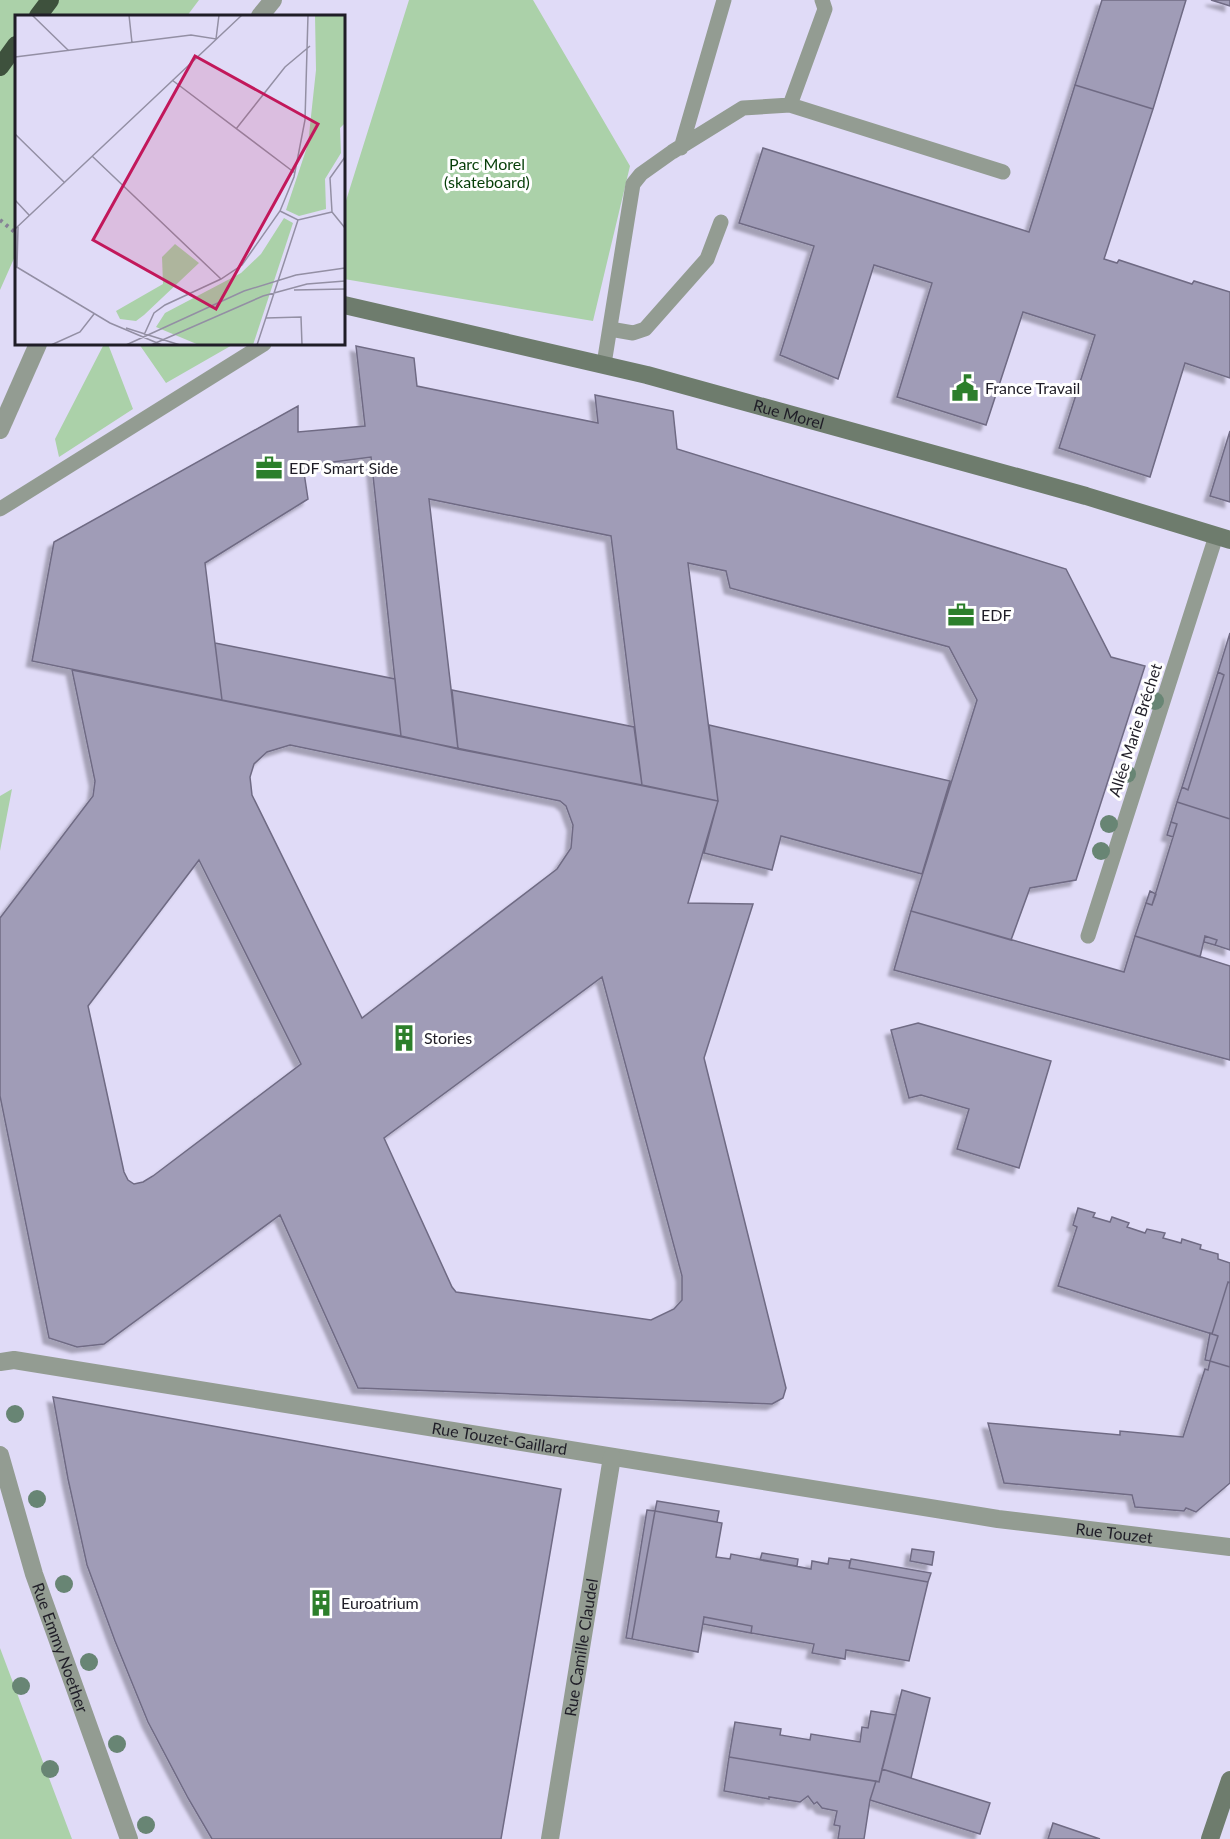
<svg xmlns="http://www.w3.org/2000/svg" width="1230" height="1839" font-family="Lato,sans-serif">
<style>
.green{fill:#abd1a9}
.building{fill:#a09cb7;stroke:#6f6b84;stroke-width:1.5;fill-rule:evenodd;filter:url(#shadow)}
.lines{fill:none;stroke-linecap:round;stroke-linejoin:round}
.path{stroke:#858195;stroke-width:4;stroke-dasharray:3 4.5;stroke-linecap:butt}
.lane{stroke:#939c92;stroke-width:15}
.street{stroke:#939c92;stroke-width:18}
.secondary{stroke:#6e7c6d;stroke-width:18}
.highway{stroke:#3e513d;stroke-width:18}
.tree{fill:#688574}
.labels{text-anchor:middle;stroke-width:6;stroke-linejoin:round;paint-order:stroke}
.park-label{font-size:16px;fill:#063e08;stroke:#fff}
.poi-label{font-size:16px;fill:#1f1d27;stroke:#fff;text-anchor:start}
.street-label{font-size:16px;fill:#1f1d27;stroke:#fff}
.inset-road{fill:none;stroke:#938fa4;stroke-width:1.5}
.view{fill:#c2185b;fill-opacity:0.15;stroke:#c2185b;stroke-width:3}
.inset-edge{fill:none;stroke:#1f1d27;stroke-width:3}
</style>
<defs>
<filter id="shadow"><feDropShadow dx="-5.5" dy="5.5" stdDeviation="1.5" flood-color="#0004"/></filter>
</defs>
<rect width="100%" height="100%" fill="#e0dbf7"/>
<!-- green -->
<path class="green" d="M0 0H199L187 16H16V254L0 290Z
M409 0H533L630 166 593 321 344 279V207Z
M104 344H108L133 409 59 457 55 439Z
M139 344H234L166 383Z
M12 789 0 851V796Z
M0 1648 72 1839H0Z"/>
<!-- building -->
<path class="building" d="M1102 0H1186L1153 109 1075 85Z
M1211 0H1230V6Z
M1075 85 1153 109 1104 259 1117 263 1119 260 1192 284 1194 281 1230 292V378L1185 363 1150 477 1059 448 1095 335 1023 312 986 425 897 397 932 283 874 265 838 379 780 355 814 246 739 223 763 148 1029 232Z
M356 346 414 358 417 386 598 423 595 395 673 411 677 449 1066 569 1111 657 1145 666 1076 880 1030 888 1011 940 911 911 977 700 949 647 730 588 726 571 688 563 718 801 642 785 611 536 429 499 458 749 401 736 371 457 303 466 308 499 205 563 222 700 32 661 54 542 298 406V432L365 426Z
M1230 431V502L1210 496Z
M1230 633V819L1177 802 1182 787 1188 790 1224 675 1218 672Z
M215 643 395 679 401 736 222 700Z
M72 670 718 801 688 903 753 904 704 1058 786 1388 783 1398 772 1404 358 1388 280 1215 104 1344 77 1347 49 1338 0 1096V918L93 796 95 781ZM290 745 560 801 566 806 573 825 571 848 557 869 362 1018 252 795 250 777 254 764 267 752ZM199 860 301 1064 153 1176 143 1182 134 1184 128 1180 124 1172 88 1006ZM602 977 682 1276V1300L674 1309 651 1320 456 1292 452 1287 384 1138Z
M1218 672 1224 675 1188 790 1182 787Z
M452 690 634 727 642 785 458 749Z
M709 725 950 781 922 874 781 836 772 870 704 853 718 801Z
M1177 802 1230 819V950L1215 945 1217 940 1205 936 1200 957 1135 936 1146 903 1152 905 1177 824 1171 822Z
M1171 822 1177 824 1173 837 1167 835Z
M1150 891 1156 894 1152 905 1146 903Z
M911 911 1124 972 1135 936 1230 966V1060L894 970Z
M1205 936 1217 940 1215 945 1204 942Z
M918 1023 1051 1061 1019 1168 957 1149 969 1109 921 1095 909 1098 891 1030Z
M1078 1208 1095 1213 1093 1217 1110 1222 1112 1217 1129 1223 1127 1227 1145 1233 1147 1229 1165 1233 1163 1238 1181 1243 1182 1239 1201 1245 1200 1249 1218 1254V1259L1230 1263V1283L1228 1282 1212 1334 1058 1286 1077 1227 1073 1225Z
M1228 1282 1230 1283V1367L1210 1361 1218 1336 1212 1334Z
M1210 1333 1218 1336 1210 1361 1205 1360Z
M1210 1361 1230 1367V1483L1196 1512 1186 1508 1184 1511 1135 1507 1132 1495 1004 1483 988 1423 1120 1435V1431L1183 1437 1205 1369 1208 1370Z
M53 1397 561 1489 501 1839H212L188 1798 148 1722 115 1641 87 1565 68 1479Z
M657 1501 719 1511 717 1522 655 1511Z
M647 1510 655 1511 632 1639 626 1638Z
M655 1511 722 1523 716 1557 730 1559 731 1554 811 1569 812 1561 828 1564 829 1558 850 1561 849 1568 928 1582 909 1661 846 1650 845 1659 812 1653 814 1644 751 1633 752 1626 704 1617 698 1652 632 1639Z
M912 1549 934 1552 932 1565 910 1561Z
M762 1553 798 1559 797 1566 760 1560Z
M851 1559 931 1573 928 1582 849 1568Z
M704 1617 752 1626 751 1633 703 1624Z
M902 1690 930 1698 911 1778 882 1769Z
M871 1711 896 1715 879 1782 729 1757 735 1722 781 1729 780 1735 810 1740 811 1734 860 1742 862 1727 868 1728Z
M729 1757 876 1781 870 1800 864 1839H838L840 1826 834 1825 837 1811 822 1808 817 1802 814 1804 808 1796 800 1802 769 1797V1799L724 1791Z
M882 1769 990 1803 980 1834 870 1800 876 1781 879 1782Z
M1053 1823 1100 1839H1048Z"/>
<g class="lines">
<!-- path -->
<path class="path" d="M0 220 16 233"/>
<!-- lane -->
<path class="lane" d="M790 105 825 9 822 0
M681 148 724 0
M610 329 633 333 645 329 707 259 721 222
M604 364 633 184 641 174 672 152 743 108 790 105 1003 172
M0 509 264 344
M1088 936 1216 536"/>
<!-- street -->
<g class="street">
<path d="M260 16 273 0"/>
<path d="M0 430 38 344"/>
<path id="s1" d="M0 1362 14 1360 998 1519 1230 1547"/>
<path id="s2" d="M0 1455 34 1574 129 1839"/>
<path id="s3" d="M550 1839 612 1457"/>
</g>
<!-- secondary -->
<g class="secondary">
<path id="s4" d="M344 305 647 375 1086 496 1230 540"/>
<path d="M1210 1839 1230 1780"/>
</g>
<!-- highway -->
<path class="highway" d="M38 16 50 0
M0 67 16 45"/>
</g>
<!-- trees -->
<g class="tree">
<circle cx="1155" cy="701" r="9"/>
<circle cx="1127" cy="774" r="9"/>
<circle cx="1109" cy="824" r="9"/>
<circle cx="1101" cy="851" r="9"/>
<circle cx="15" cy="1414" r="9"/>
<circle cx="37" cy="1499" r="9"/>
<circle cx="64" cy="1584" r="9"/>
<circle cx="89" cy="1662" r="9"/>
<circle cx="21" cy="1686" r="9"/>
<circle cx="117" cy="1744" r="9"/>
<circle cx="50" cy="1769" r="9"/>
<circle cx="146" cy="1825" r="9"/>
</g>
<!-- icons -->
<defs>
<symbol id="civic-bare" viewBox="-9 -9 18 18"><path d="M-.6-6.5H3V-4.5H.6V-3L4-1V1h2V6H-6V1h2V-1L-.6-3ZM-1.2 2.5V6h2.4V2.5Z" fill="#2c7f2b" stroke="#fff" stroke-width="2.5" paint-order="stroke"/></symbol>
<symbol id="office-bare" viewBox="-9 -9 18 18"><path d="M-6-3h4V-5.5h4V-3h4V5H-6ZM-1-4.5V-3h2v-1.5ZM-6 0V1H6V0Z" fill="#2c7f2b" stroke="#fff" stroke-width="2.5" paint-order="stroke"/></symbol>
<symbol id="building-bare" viewBox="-9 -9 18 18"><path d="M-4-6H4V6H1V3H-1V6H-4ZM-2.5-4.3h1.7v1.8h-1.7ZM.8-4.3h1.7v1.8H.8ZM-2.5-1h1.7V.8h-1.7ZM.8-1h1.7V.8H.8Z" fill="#2c7f2b" stroke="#fff" stroke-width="2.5" paint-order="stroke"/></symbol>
</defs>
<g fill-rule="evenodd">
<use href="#civic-bare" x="946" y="369" width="38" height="38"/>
<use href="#office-bare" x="250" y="449" width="38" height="38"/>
<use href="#office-bare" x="942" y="596" width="38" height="38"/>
<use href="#building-bare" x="385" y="1019" width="38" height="38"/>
<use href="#building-bare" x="302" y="1584" width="38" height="38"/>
</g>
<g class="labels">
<!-- park labels -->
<g class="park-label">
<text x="487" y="170">Parc Morel<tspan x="487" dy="18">(skateboard)</tspan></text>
</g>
<!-- poi labels -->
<g class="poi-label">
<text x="985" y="394">France Travail</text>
<text x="289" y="474">EDF Smart Side</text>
<text x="981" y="621">EDF</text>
<text x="424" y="1044">Stories</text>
<text x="341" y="1609">Euroatrium</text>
</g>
<!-- street labels -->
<g class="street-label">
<text dy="6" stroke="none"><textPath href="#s4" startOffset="458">Rue Morel</textPath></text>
<text transform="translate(1135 730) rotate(-72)" y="6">Allée Marie Bréchet</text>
<text dy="6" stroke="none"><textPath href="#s1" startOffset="506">Rue Touzet-Gaillard</textPath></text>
<text dy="6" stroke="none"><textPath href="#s1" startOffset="1128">Rue Touzet</textPath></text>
<text dy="6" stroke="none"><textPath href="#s3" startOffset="194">Rue Camille Claudel</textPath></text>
<text dy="6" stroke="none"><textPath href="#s2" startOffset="202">Rue Emmy Noether</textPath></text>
</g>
</g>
<!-- overview -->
<g transform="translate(15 15)">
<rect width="330" height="330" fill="#e0dbf7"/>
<path d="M300 0H329L330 108 325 113 326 138 310 164 311 194 284 201 271 195 293 129 301 55ZM269 203 278 208 238 330H184L141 312 150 298 226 258 246 239ZM160 229 184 248 129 300 121 306 105 304 101 296 148 269 147 242Z" fill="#abd1a9"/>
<path class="inset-road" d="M17 0 54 36M114 0 117 28M0 42 176 20 201 24 204 0M157 65 280 158M221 114 270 52 295 31M0 119 50 168M77 141 206 264M0 185 14 200M265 196 283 205 317 197M317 197 315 163 330 142M317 197 330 213M0 214 227 0M0 251 95 308 147 330M2 252 3 212M279 275 330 274M251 303 286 302 287 330M111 313 165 330M129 320 139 298 150 290 206 264 227 250 265 196 279 162 290 105 293 0M36 330 65 317 79 299M111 330 229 276 281 260 330 253M136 330 248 281 292 269 330 266M242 330 283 205"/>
<path class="view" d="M180 41 303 109 201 294 78 225Z"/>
<rect width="330" height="330" class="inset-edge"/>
</g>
</svg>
